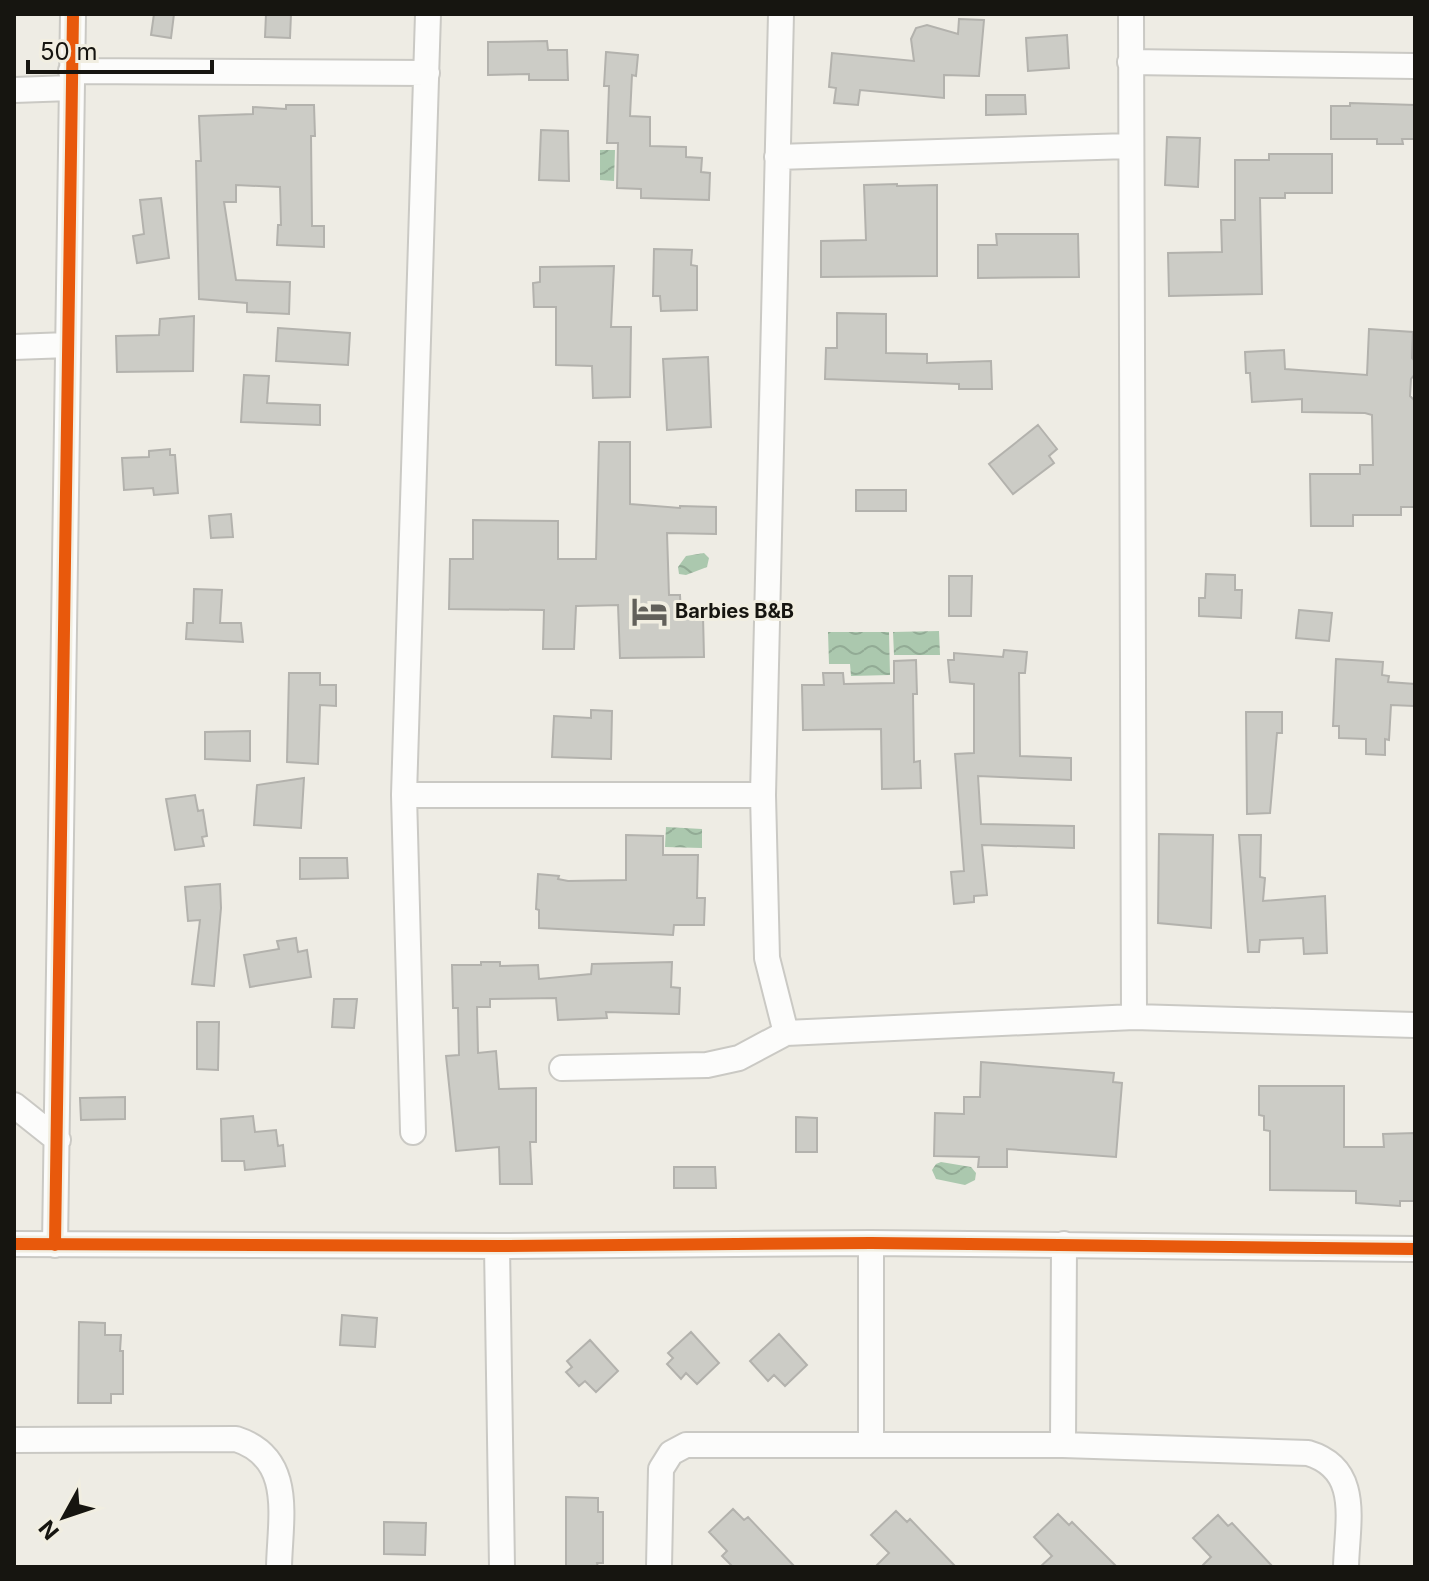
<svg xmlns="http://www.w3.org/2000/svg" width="1429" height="1581" font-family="Inter,sans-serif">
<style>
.water{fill:url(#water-waves)}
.building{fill:#ccccc6;stroke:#b3b2ad;stroke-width:2}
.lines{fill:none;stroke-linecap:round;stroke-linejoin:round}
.minor-casing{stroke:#cac9c4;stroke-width:28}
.minor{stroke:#fcfcfb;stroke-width:24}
.cycleway-casing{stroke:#f1eee1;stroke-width:17}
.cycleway{stroke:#e8590c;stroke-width:12}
.labels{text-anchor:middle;stroke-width:6;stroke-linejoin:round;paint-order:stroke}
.poi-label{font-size:20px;font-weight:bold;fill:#161510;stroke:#f1eee1;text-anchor:start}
</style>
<defs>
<pattern id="water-waves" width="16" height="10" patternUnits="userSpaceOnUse" patternTransform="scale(2)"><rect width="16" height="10" fill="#abc8ae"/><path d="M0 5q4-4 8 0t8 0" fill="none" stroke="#92ab95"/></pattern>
</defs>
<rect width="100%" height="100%" fill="#eeece4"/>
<!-- water -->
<path class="water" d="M600 150H615L614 181 600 180Z
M704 553 709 558 707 567 686 575 679 574 678 567 686 556Z
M939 631 940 655H894L893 632Z
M828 632H889L890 675 851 676 850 664H829Z
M666 827 702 829V848L665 847Z
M941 1162 971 1167 976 1173 975 1180 965 1185 936 1179 932 1170 936 1164Z"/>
<!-- building -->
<path class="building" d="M154 14H174L171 38 151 35Z
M266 14H291L290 38 265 37Z
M959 19 984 20 979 76 944 75V98L860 90 858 105 834 103 836 88 829 87 832 53 914 61 911 39 916 28 927 25 958 34Z
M1067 35 1069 68 1028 71 1026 38Z
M547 41 548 50H567L568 80H529V74L488 75V42Z
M606 52 638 55 636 76 632 75 630 116 650 117V146L686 147V157L702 158 701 172 710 173 709 200 641 198V189L617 188 618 143H607L609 86H604Z
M986 95H1025L1026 114 986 115Z
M1350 103 1415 105V139H1402L1403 144H1377V139H1331V106H1350Z
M286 105H314L315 136H311L312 226H324V247L277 245 278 225H281L280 187 236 185V202H224L236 280 290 282 289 314 247 312V303L199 299 196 161H201L199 116 253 114V107L286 109Z
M541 130 568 131 569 181 539 180Z
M1167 137 1200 138 1198 187 1165 185Z
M1269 154H1332V193H1285V198H1260L1262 294 1169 296 1168 253 1222 252 1221 220H1235V160H1269Z
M897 184V186L937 185V276L821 277V241L866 240 864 185Z
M161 198 169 258 137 263 133 236 144 234 140 200Z
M996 234H1078L1079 277 978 278V245H997Z
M654 249 692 250 691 265 697 266V310L661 311 660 296H653Z
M614 266 611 327H631L630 397 593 398 592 366 556 365V307H534L533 283 540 282V267Z
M837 313 886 314V353L927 354V363L991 361 992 389H959V384L825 379 826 348H837Z
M194 316 193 371 117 372 116 336 159 335 160 319Z
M278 328 350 333 348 365 276 361Z
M1369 329 1413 332 1412 358 1415 361V374L1411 379 1410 396 1415 401V507H1401V515H1353V526H1311L1310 474H1360V465H1373L1372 415 1365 413 1302 412V399L1252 402 1250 373H1246L1245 352 1284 350 1285 369 1367 375Z
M708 357 711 427 667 430 663 359Z
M244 375 269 376 267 403 320 405V425L241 422Z
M1038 425 1057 449 1049 456 1054 463 1013 494 989 464Z
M599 442H630V504L680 508V506L716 507V534L667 533 669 595H680L681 617 703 616 704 657 620 658 618 605 576 606 574 649H543L544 610 449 609 450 559H473V520L558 521V559H596Z
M170 449V455H175L178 493 154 495 153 488 124 490 122 458 149 457V451Z
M856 490H906V511H856Z
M231 514 233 537 211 538 209 516Z
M1206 574 1235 575V590H1242L1241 618 1199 616V598H1205Z
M949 576H972L971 616H949Z
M194 589 222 590 220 623H241L243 642 186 639 187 623H193Z
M1299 610 1332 613 1329 641 1296 638Z
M1004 650 1027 652 1025 673H1019L1020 756 1071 758V780L978 776 981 824 1074 826V848L982 845 987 895 974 896V902L954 904 951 872 964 871 955 754 974 753V684L950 682 948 660H954V653L1003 657Z
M1336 659 1383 662 1382 675 1389 676 1388 682 1415 684 1414 706 1391 705 1389 740 1385 739V755L1366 754V739L1339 738V726H1333Z
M916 660 917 694H913L914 762 920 761 921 788 882 789 881 729 803 730 802 685H824L823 673H843L844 684 894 683V661Z
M289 673H320V685H336V706L320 705 318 764 287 762Z
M591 710 612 711 611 759 552 757 554 716 591 718Z
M1246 712H1282V733H1277L1270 813 1247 814Z
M250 731V761L205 759V732Z
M304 778 301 828 254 825 257 785Z
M195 795 198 811 203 810 207 836 202 837 204 846 175 850 166 799Z
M1159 834 1213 835 1211 928 1158 923Z
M626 835 663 836V855H698L697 898H705L704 925H674L673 935 539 928V910L536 909 538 874 559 876 558 879 568 881 626 880Z
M1239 835H1261L1260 877 1265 878 1263 901 1325 896 1327 953 1304 954 1303 938 1260 940 1259 952H1248Z
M300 858H347L348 878 300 879Z
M220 884 221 908 214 986 192 984 200 920 188 921 185 887Z
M296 938 298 952 307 950 311 977 250 987 244 955 279 949 277 941Z
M481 962H500V966L538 965 539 979 591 974 592 964 672 962 671 987 680 988 679 1014 606 1012 607 1018 558 1020 556 998 490 999V1007H477L478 1053 496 1051 499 1089 536 1088V1142H530L532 1184H500L499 1147 456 1151 446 1056 459 1055 458 1008H453L452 965H481Z
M334 999H357L354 1028 332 1027Z
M197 1022H219L218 1070 197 1069Z
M981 1062 1114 1073 1113 1082 1122 1083 1116 1157 1007 1149V1167H978L979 1157 934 1156 935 1113 964 1114V1097H980Z
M1259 1086H1344V1147H1384L1383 1134 1415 1133V1201H1400V1206L1356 1203V1191L1270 1190V1131L1264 1130V1116L1259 1115Z
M125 1097V1119L81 1120 80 1098Z
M253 1116 255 1132 276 1130 278 1146 283 1145 285 1166 245 1170 244 1161H222L221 1119Z
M796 1117 817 1118V1152H796Z
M674 1167H715L716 1188H674Z
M342 1315 377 1318 375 1347 340 1345Z
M79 1322 105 1323V1335H121L120 1351H123V1394H111V1403H78Z
M691 1332 719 1363 697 1384 686 1373 681 1379 667 1364 673 1358 668 1353Z
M779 1334 807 1365 785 1386 774 1375 768 1381 750 1361Z
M590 1340 618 1371 596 1392 585 1381 579 1386 566 1372 572 1367 567 1361Z
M566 1497 598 1498V1512H603V1563H597L598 1567H566Z
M733 1509 744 1520 748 1517 795 1567H733L722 1556 727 1551 709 1532Z
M896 1511 907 1522 910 1519 956 1567H875L889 1553 871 1535Z
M1058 1514 1069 1525 1072 1522 1117 1567H1040L1052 1556 1034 1537Z
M1218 1515 1228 1526 1232 1523 1273 1567H1201L1211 1557 1193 1538Z
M384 1522 426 1523 425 1555 384 1554Z"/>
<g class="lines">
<defs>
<path id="minor" d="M781 14 763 795 767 958 786 1033
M1131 14 1134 1017
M1130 62 1415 66
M71 71 427 73
M14 90 71 88
M777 157 1129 146
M14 347 68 345
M404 795H763
M562 1068 707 1065 739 1058 786 1033 1134 1017 1415 1025
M14 1105 58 1140
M413 1132 404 795 428 14
M871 1243V1445
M14 1244 497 1246 871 1243 1415 1249
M55 1245 73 14
M497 1246 502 1567
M14 1440 236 1439C295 1458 280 1518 279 1567
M1063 1445 1064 1244
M659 1567 661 1469 671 1453 686 1445H1063L1308 1453C1362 1469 1347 1522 1346 1567"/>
</defs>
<!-- minor casing -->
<use href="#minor" class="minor-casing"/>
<!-- minor -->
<use href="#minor" class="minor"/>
<defs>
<path id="cycleway" d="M14 1244 497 1246 871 1243 1415 1249
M55 1245 73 14"/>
</defs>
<!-- cycleway casing -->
<use href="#cycleway" class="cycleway-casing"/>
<!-- cycleway -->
<use href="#cycleway" class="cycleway"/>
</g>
<!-- icons -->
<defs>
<symbol id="hotel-bare" viewBox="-9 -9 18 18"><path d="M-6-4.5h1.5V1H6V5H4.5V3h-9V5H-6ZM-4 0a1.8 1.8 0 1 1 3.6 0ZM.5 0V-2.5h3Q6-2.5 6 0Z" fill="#62605a" stroke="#f1eee1" stroke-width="2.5" paint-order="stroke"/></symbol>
</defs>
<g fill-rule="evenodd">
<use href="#hotel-bare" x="624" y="586" width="51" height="51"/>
</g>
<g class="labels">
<!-- poi labels -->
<g class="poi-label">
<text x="675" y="618">Barbies B&amp;B</text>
</g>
</g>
<!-- border -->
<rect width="1429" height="1581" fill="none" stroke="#161510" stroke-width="32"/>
<!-- north arrow -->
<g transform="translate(64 1517) rotate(230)" stroke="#f1eee1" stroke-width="6" paint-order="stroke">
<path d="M0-6L14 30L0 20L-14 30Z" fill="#161510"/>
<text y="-12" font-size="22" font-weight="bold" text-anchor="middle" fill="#161510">N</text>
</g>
<!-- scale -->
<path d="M28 60v12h184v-12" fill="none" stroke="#161510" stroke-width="4"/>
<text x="40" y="60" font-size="24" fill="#161510" stroke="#f1eee1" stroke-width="6" paint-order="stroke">50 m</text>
</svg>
